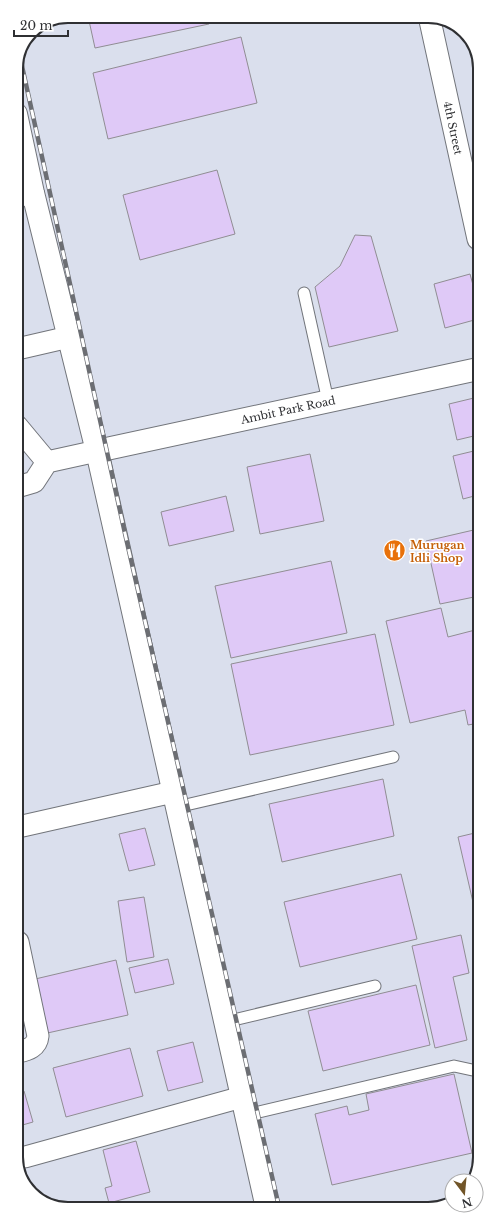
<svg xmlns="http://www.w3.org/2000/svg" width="496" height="1225" font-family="'Libre Baskerville',serif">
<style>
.built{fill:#dadfed}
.building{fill:#dfc9f7;stroke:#908d93}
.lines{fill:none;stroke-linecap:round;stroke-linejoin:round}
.service-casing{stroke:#72757b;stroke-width:13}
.minor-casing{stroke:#72757b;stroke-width:23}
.tertiary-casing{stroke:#72757b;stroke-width:24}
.service{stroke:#fff;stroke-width:11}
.minor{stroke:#fff;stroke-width:21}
.tertiary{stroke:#fff;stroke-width:22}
.rail-casing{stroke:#6c6e73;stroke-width:4.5}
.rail{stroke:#fff;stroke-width:3;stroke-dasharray:9;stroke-linecap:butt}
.labels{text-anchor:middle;stroke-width:3;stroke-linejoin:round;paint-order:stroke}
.street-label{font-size:11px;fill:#2f3033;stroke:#fff}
.food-label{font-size:11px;font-weight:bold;fill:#c56008;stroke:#fff;text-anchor:start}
.rim{fill:none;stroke:#2f3033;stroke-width:2}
</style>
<rect width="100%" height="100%" fill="#e6eaf1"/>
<!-- built -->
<path class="built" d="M68 16H432L460 27 477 52 480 1157 472 1181H452V1201L444 1206 64 1209 36 1198 19 1173 16 65 31 31Z"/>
<!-- building -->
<path class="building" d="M88 16H207L209 24 95 48Z
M241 37 257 103 108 139 93 73Z
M217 170 235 234 140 260 123 195Z
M355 235 371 236 398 331 329 347 315 287 340 266Z
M470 274 478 303V319L445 328 434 284Z
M478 397V435L457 440 449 404Z
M478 450V495L463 499 453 456Z
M310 454 324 521 260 534 247 467Z
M226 496 234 531 169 546 161 512Z
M478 529 479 596 440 604 426 541Z
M331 561 347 633 231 658 215 586Z
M441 608 448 637 479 629V723L468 725 465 710 410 723 386 621Z
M375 634 394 725 250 755 231 664Z
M383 779 394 836 282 862 269 804Z
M145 828 155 865 129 871 119 834Z
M479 832V910L475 911 458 837Z
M401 874 417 939 300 967 284 902Z
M144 897 154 957 127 962 118 901Z
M461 935 469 973 453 977 467 1040 435 1048 412 946Z
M168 959 174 984 135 993 129 968Z
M116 960 128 1015 43 1034 31 980Z
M416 985 430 1045 323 1071 308 1011Z
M193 1042 203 1082 168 1091 157 1051Z
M130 1048 143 1096 66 1117 53 1068Z
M454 1074 472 1153 332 1185 315 1114 347 1106 349 1115 369 1110 366 1094Z
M24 1091 33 1122 19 1126V1093Z
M136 1141 150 1192 109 1203 105 1188 112 1186 103 1150Z"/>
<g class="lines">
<defs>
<path id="service" d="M304 293 328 401
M177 807 393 757
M225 1022 375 986
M246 1115 454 1066 477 1071 480 1074"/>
<path id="minor" d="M429 16 478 239
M16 197 33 193
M17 349 69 337
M17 426 47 462
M17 487 34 482 47 462 97 451
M18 827 173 792
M18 942 38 1036C37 1047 28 1050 18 1052
M25 1157 242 1097"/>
<path id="tertiary" d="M16 114 33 193 97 451 267 1208
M97 451 478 369"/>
</defs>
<!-- service casing -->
<use href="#service" class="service-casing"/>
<!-- minor casing -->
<use href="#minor" class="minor-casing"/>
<!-- tertiary casing -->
<use href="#tertiary" class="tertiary-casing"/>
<!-- service -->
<use href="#service" class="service"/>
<!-- minor -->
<use href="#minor" class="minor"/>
<!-- tertiary -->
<use href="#tertiary" class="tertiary"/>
<defs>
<path id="rail" d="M20 57 126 538 279 1207"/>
</defs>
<!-- rail casing -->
<use href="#rail" class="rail-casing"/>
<!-- rail -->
<use href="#rail" class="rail"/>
</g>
<!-- icons -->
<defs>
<symbol id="restaurant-disc" viewBox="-11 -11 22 22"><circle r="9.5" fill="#e8710a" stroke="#fff"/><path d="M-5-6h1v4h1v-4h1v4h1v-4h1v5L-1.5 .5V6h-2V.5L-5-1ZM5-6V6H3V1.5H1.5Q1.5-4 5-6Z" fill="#fff"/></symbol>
</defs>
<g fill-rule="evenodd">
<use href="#restaurant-disc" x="382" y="538" width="25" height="25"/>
</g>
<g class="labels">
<!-- street labels -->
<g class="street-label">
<text transform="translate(453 128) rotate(78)" y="4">4th Street</text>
<text transform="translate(288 410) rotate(-12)" y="4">Ambit Park Road</text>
</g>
<!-- food labels -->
<g class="food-label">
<text x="410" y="549">Murugan<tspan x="410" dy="13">Idli Shop</tspan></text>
</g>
</g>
<!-- crop -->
<path d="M0 0H496V1225H0ZM68 23H428A45 45 0 0 1 473 68V1157A45 45 0 0 1 428 1202H68A45 45 0 0 1 23 1157V68A45 45 0 0 1 68 23Z" fill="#fff" fill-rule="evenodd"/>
<path class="rim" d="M68 23H428A45 45 0 0 1 473 68V1157A45 45 0 0 1 428 1202H68A45 45 0 0 1 23 1157V68A45 45 0 0 1 68 23Z"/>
<!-- north arrow -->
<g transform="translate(464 1193) rotate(164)"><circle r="19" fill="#ffffff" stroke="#acacad"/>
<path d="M0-3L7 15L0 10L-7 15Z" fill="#715528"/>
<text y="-6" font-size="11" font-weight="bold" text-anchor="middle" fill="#2f3033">N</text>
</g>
<!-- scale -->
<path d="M14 30v6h54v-6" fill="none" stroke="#2f3033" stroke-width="2"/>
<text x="20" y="30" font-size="12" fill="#2f3033" stroke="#ffffff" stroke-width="3" paint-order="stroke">20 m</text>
</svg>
